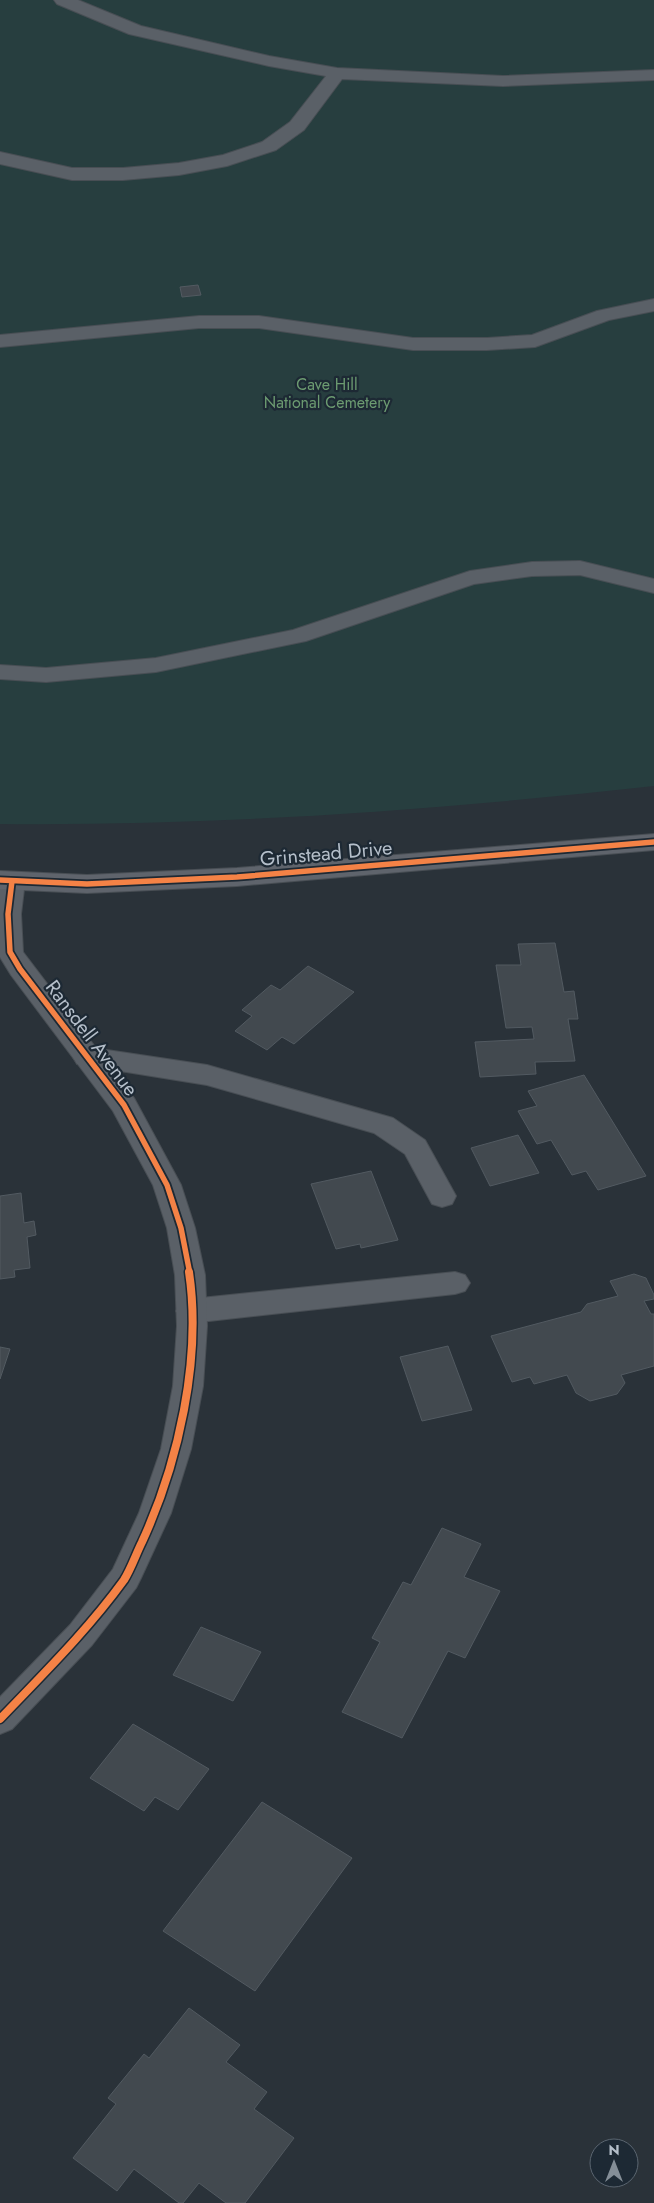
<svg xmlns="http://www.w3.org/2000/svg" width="654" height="2203" font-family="Jost,sans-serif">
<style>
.green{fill:#273e3f}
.building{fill:#42494f;stroke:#525a61}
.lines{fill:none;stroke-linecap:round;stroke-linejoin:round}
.service-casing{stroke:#484e54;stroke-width:2}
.minor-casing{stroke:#484e54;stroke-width:2}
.secondary-casing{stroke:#484e54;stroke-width:2}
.service{fill:#5a6067;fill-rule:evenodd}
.minor{fill:#5a6067;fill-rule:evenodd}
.secondary{fill:#5f646c;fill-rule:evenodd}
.cycleway-far1-casing{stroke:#1d2934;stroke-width:9}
.cycleway-casing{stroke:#1d2934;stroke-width:11}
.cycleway-far1{stroke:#f48246;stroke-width:5.5}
.cycleway{stroke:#f48246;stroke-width:8}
.labels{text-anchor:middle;stroke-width:4.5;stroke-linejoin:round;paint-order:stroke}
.far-park-label{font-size:16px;fill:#6c9b71;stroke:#1d2934}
.street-label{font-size:20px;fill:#b5bfca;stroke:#1d2934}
</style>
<rect width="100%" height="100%" fill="#2a3239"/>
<!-- green -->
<path class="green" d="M0 0H654V786C437 810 219 826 0 824Z"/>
<!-- building -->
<path class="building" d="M198 285 201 295 182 297 180 287Z
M555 943 564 992 574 991 578 1019H568L575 1061 535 1062 536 1074 480 1077 475 1042 534 1039 532 1027 506 1028 496 965H521L518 944Z
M308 966 354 992 294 1044 282 1037 267 1050 235 1031 252 1016 242 1010 271 985 280 990Z
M584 1075 646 1176 598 1190 586 1171 572 1175 551 1140 537 1144 518 1111 537 1106 528 1091Z
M518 1135 539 1173 490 1186 471 1148Z
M371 1171 398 1240 361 1248 360 1244 336 1249 311 1184Z
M21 1193 24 1223 34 1221 36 1235 27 1237 30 1268 14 1270 15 1277 0 1279V1196Z
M634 1274 646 1278 654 1295V1299L644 1301 651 1314H654V1366L621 1375 625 1383 617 1394 590 1401 576 1393 567 1375 534 1384 530 1377 512 1382 491 1336 581 1312 587 1304 618 1296 610 1281Z
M448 1346 472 1410 422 1421 400 1357Z
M0 1347 10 1349 0 1379Z
M442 1528 481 1544 464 1577 500 1591 465 1658 448 1651 402 1738 342 1712 380 1642 372 1638 403 1582 411 1585Z
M201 1627 261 1652 233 1701 173 1675Z
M133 1724 209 1769 178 1810 155 1797 144 1811 90 1778Z
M262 1802 352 1858 255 1991 163 1931Z
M189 2008 240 2045 226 2062 267 2092 254 2109 294 2138 245 2203H226L199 2183 183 2203H179L134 2169 117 2191 73 2158 116 2104 108 2098 144 2054 149 2058Z"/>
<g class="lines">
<defs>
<path id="service" d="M54 0H78L141 26 269 56 337 68 503 76 654 70V80L503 86 342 79 304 130 276 150 227 166 179 175 123 180H72L0 164V152L72 168H123L179 163 223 155 262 142 290 122 326 76 269 66 129 34 57 4Z
M654 299V311L609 320 535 347 487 350H413L259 328H199L0 347V335L199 316H259L413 338H487L532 335 597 311Z
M580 561 654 579V593L580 575 532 576 474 584 306 641 156 672 46 682 0 679V665L46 668 156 658 293 630 470 571 532 562Z
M87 1047 207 1065 393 1118 425 1140 456 1196 452 1204 442 1207 432 1204 405 1154 374 1133 207 1085 77 1064 73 1057 77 1050Z
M455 1272 465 1275 470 1283 465 1291 455 1294 191 1323 181 1319 176 1311 181 1303 191 1299Z"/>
<path id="minor" d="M12 872 21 875 25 881 21 914 23 952 134 1098 181 1185 195 1228 205 1275 207 1326 203 1386 191 1449 171 1513 141 1578 136 1588 92 1645 12 1729 0 1734V1697L70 1625 113 1569 139 1513 161 1449 173 1386 177 1326 175 1275 167 1228 153 1185 113 1111 11 975 0 957V880L3 875Z"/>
<path id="secondary" d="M654 834V850L237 886 87 893 0 889V871L87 875 237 868Z"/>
</defs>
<!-- service casing -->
<use href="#service" class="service-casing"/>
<!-- minor casing -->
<use href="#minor" class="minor-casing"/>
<!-- secondary casing -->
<use href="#secondary" class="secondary-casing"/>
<!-- service -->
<use href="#service" class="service"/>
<!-- minor -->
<use href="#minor" class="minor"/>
<!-- secondary -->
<use href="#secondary" class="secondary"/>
<defs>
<path id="cycleway-far1" d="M0 880 87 884 237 877 654 842
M12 881 8 914 10 952 20 969 124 1105 167 1185 181 1228 190 1274"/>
<path id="cycleway" d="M0 1719C43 1674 87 1631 124 1580 131 1569 136 1554 142 1542 178 1464 202 1359 189 1272"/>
</defs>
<!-- cycleway-far1 casing -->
<use href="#cycleway-far1" class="cycleway-far1-casing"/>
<!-- cycleway casing -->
<use href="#cycleway" class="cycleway-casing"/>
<!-- cycleway-far1 -->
<use href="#cycleway-far1" class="cycleway-far1"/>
<!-- cycleway -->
<use href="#cycleway" class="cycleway"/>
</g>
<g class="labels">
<!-- far-park labels -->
<g class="far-park-label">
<text x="327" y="390">Cave Hill<tspan x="327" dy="18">National Cemetery</tspan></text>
</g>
<!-- street labels -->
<g class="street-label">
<text transform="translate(326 853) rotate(-5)" y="7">Grinstead Drive</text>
<text transform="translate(92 1038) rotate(53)" y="7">Ransdell Avenue</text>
</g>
</g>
<!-- north arrow -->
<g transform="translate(614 2163)"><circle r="24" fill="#1d2934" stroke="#5a6570"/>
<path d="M0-4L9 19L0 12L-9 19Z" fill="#848e97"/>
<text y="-8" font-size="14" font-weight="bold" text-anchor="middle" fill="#b5bfca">N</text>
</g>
</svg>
